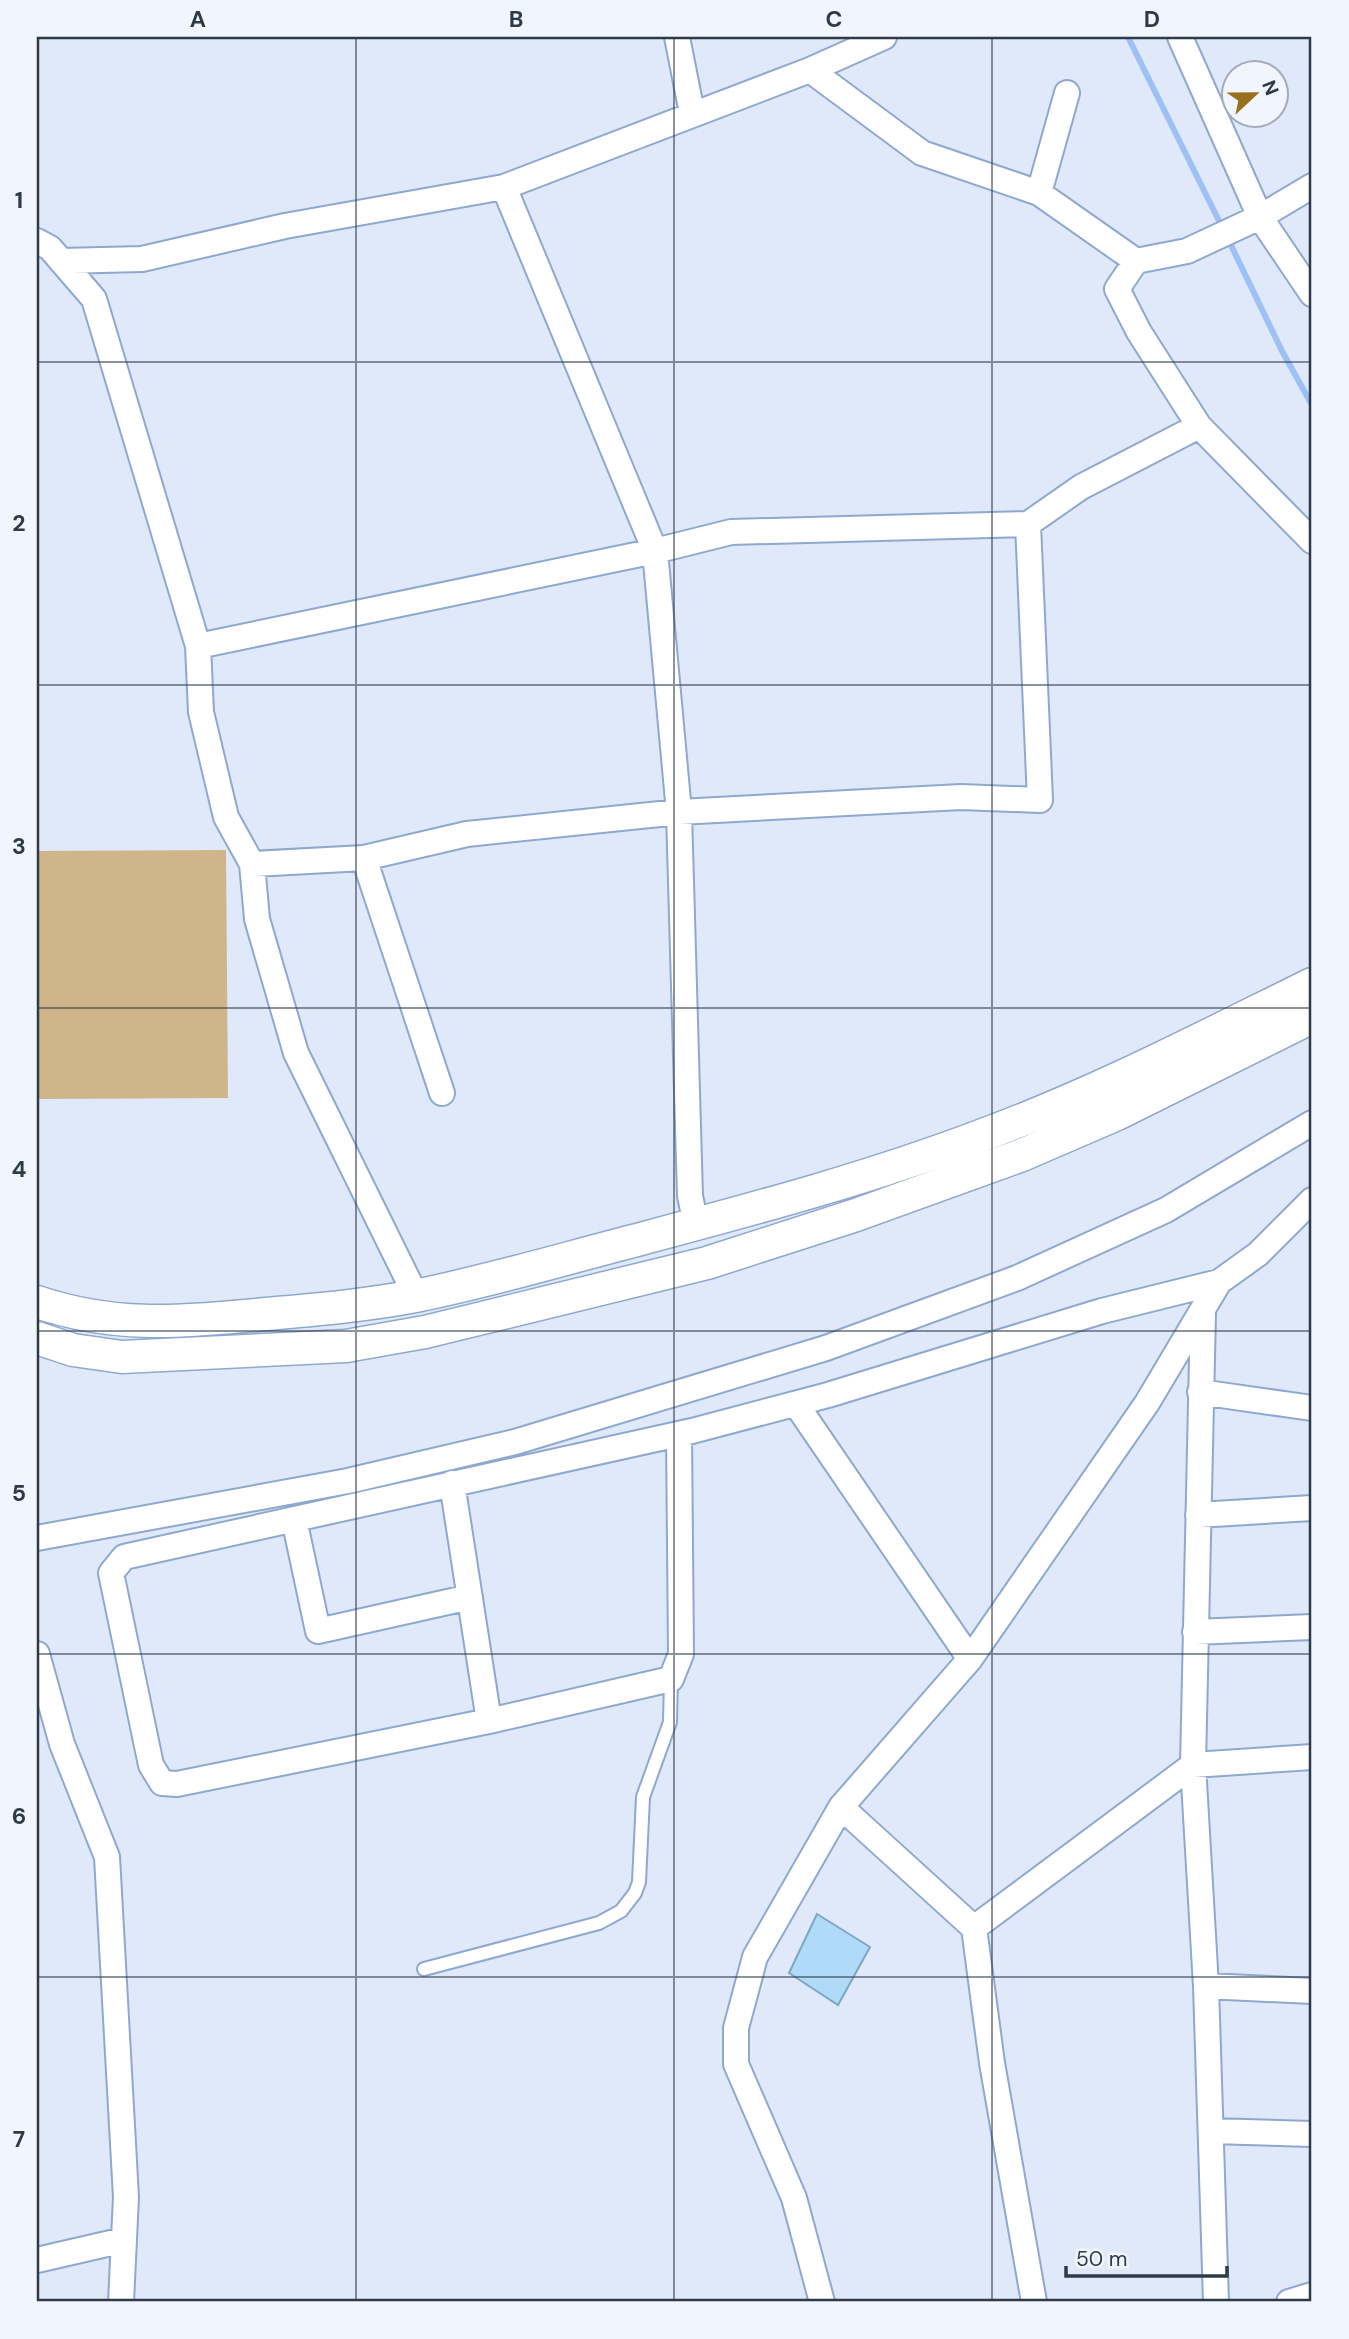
<svg xmlns="http://www.w3.org/2000/svg" width="1349" height="2339" font-family="'DM Sans',sans-serif">
<style>
.green{fill:#d1b58a}
.lines{fill:none;stroke-linecap:round;stroke-linejoin:round}
.stream{stroke:#9fc0f4;stroke-width:6}
.building{fill:#afdaf8;stroke:#7ea7c4;stroke-width:2}
.service-casing{stroke:#8fa8ce;stroke-width:16}
.minor-casing{stroke:#8fa8ce;stroke-width:28}
.tertiary-casing{stroke:#8fa8ce;stroke-width:35}
.service{stroke:#fff;stroke-width:12}
.minor{stroke:#fff;stroke-width:24}
.tertiary{stroke:#fff;stroke-width:32}
.grid{fill:none;stroke:#2f3a49;stroke-width:2;stroke-opacity:0.55}
.neatline{fill:none;stroke:#2f3a49;stroke-width:2.5}
.grid-label{font-size:23px;text-anchor:middle;font-weight:bold;fill:#2f3a49}
</style>
<rect width="100%" height="100%" fill="#dfe9fa"/>
<!-- green -->
<path class="green" d="M226 850 228 1098 37 1099V851Z"/>
<g class="lines">
<!-- stream -->
<path class="stream" d="M1128 37 1223 229
M1228 239 1282 351 1312 405"/>
</g>
<!-- building -->
<path class="building" d="M817 1914 870 1947 838 2005 789 1973Z"/>
<g class="lines">
<defs>
<path id="service" d="M424 1969 599 1923 621 1911 635 1893 639 1882 643 1797 670 1722 671 1679"/>
<path id="minor" d="M677 37 692 113
M1180 37 1260 217 1312 294
M810 70 922 153 1039 193 1136 261
M1039 193 1067 93
M37 241 50 248 94 299 198 646 201 712 226 817 252 864 257 919 296 1053 416 1296
M61 261 142 259 285 226 504 187 810 70 884 37
M1199 426 1312 541
M198 646 655 551 504 187
M364 858 442 1093
M252 864 364 858 467 834 679 812 961 797 1040 800 1028 524 1081 487 1199 426 1139 332 1117 289 1136 261 1187 251 1260 217 1312 186
M696 1224 690 1196 679 812 655 551 731 532 1028 524
M1203 1313 1193 1765 1206 1986 1216 2302
M1200 1392 1312 1408
M796 1404 970 1659
M679 1434 681 1654 671 1679 489 1721 177 1784 162 1783 151 1765 111 1573 124 1557 692 1431 828 1395 1102 1311 1219 1282 1258 1254 1312 1200
M452 1483 489 1721
M1198 1515 1312 1508
M294 1519 318 1631 470 1597
M37 1538 348 1481 515 1442 826 1348 1017 1278 1166 1210 1312 1123
M1195 1632 1312 1627
M37 1654 62 1744 107 1857 126 2197 121 2302
M841 1807 974 1928
M1206 1986 1312 1991
M1211 2131 1312 2134
M37 2260 124 2240
M822 2302 794 2198 736 2064V2028L755 1957 841 1807 970 1659 1147 1403 1219 1282
M1034 2302 992 2063 974 1928 1193 1765 1312 1757
M1289 2302 1312 2295"/>
<path id="tertiary" d="M37 1302C115 1328 176 1322 256 1315 309 1310 363 1306 415 1296 490 1281 563 1259 637 1240 753 1209 870 1178 983 1135 1097 1093 1204 1037 1312 984
M37 1338 73 1350 122 1357 346 1346 425 1332 707 1263 856 1215 1022 1155 1117 1114 1312 1017"/>
</defs>
<!-- service casing -->
<use href="#service" class="service-casing"/>
<!-- minor casing -->
<use href="#minor" class="minor-casing"/>
<!-- tertiary casing -->
<use href="#tertiary" class="tertiary-casing"/>
<!-- service -->
<use href="#service" class="service"/>
<!-- minor -->
<use href="#minor" class="minor"/>
<!-- tertiary -->
<use href="#tertiary" class="tertiary"/>
</g>
<!-- grid -->
<path class="grid" d="M356 37V2302M674 37V2302M992 37V2302M37 362H1312M37 685H1312M37 1008H1312M37 1331H1312M37 1654H1312M37 1977H1312"/>
<!-- border -->
<rect width="1349" height="2339" fill="none" stroke="#f1f6fe" stroke-width="77"/>
<!-- north arrow -->
<g transform="translate(1255 94) rotate(68)"><circle r="33" fill="#f1f6fe" stroke="#a3abb6" stroke-width="2"/>
<path d="M0-5L12 26L0 18L-12 26Z" fill="#996f1c"/>
<text y="-10" font-size="19" font-weight="bold" text-anchor="middle" fill="#2f3a49">N</text>
</g>
<!-- scale -->
<path d="M1066 2266v10h161v-10" fill="none" stroke="#2f3a49" stroke-width="3.5"/>
<text x="1076" y="2266" font-size="21" fill="#2f3a49" stroke="#f1f6fe" stroke-width="5" paint-order="stroke">50 m</text>
<rect x="38" y="38" width="1272" height="2262" class="neatline"/>
<g class="grid-label">
<text x="198" y="27">A</text>
<text x="516" y="27">B</text>
<text x="834" y="27">C</text>
<text x="1152" y="27">D</text>
<text x="19" y="208">1</text>
<text x="19" y="531">2</text>
<text x="19" y="854">3</text>
<text x="19" y="1177">4</text>
<text x="19" y="1501">5</text>
<text x="19" y="1824">6</text>
<text x="19" y="2147">7</text>
</g>
</svg>
